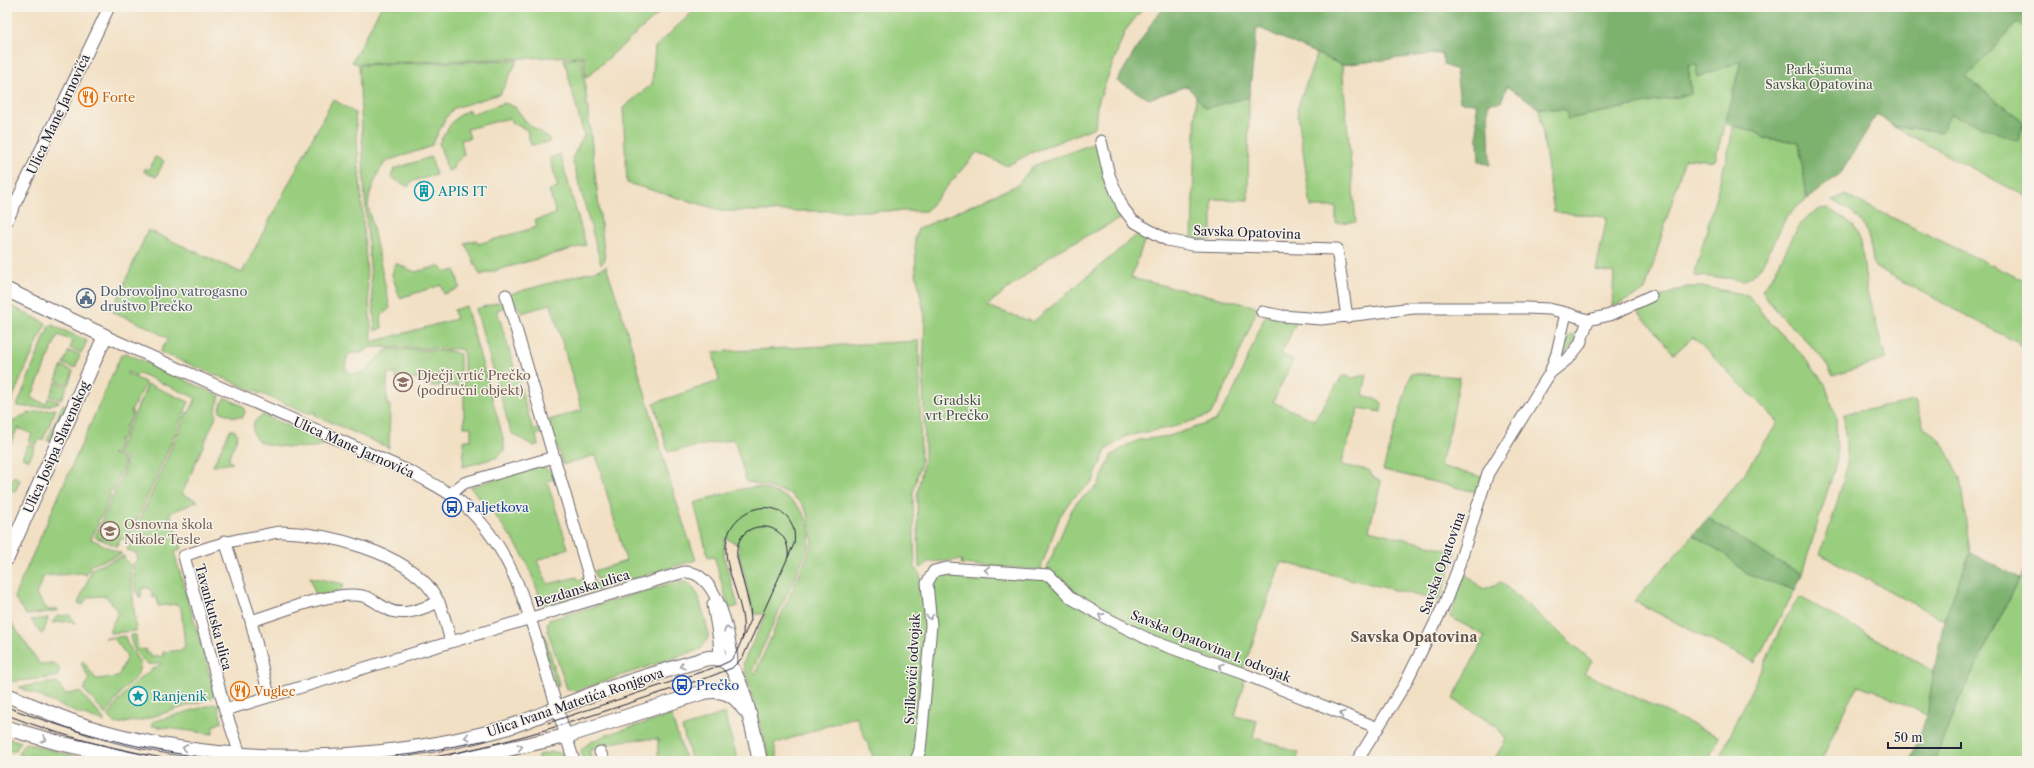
<svg xmlns="http://www.w3.org/2000/svg" width="2034" height="768" font-family="'Libre Caslon Text',serif">
<style>
.green{fill:#9ace7f;stroke:#5e785d}
.forest{fill:#7bb16e;stroke:#4e6a54}
.lines{fill:none;stroke-linecap:round;stroke-linejoin:round}
.minor-casing{stroke:#6b646b;stroke-width:13}
.tertiary-casing{stroke:#6b646b;stroke-width:16}
.minor{stroke:#fff;stroke-width:11}
.tertiary{stroke:#fff;stroke-width:14}
.tram{stroke:#22223b;stroke-width:1}
.oneway{stroke:#9c9ca7}
.labels{text-anchor:middle;stroke-width:3;stroke-linejoin:round;paint-order:stroke}
.park-label{font-size:13px;fill:#46564f;stroke:#f7f3e8}
.food-label{font-size:13px;fill:#c56008;stroke:#f7f3e8;text-anchor:start}
.street-label{font-size:13px;fill:#22223b;stroke:#f7f3e8}
.culture-label{font-size:13px;fill:#0d838f;stroke:#f7f3e8;text-anchor:start}
.service-label{font-size:13px;fill:#4e5e75;stroke:#f7f3e8;text-anchor:start}
.education-label{font-size:13px;fill:#785e54;stroke:#f7f3e8;text-anchor:start}
.transit-label{font-size:13px;fill:#164399;stroke:#f7f3e8;text-anchor:start}
.neighbourhood-label{font-size:14px;font-weight:bold;fill:#66544b;stroke:#f7f3e8}
</style>
<rect width="100%" height="100%" fill="#f7f3e8"/>
<filter id="ink" filterUnits="userSpaceOnUse"><feTurbulence type="fractalNoise" baseFrequency=".025" numOctaves="2"/><feDisplacementMap in="SourceGraphic" scale="8" xChannelSelector="R" yChannelSelector="G"/><feConvolveMatrix kernelMatrix="1 2 1 2 8 2 1 2 1" color-interpolation-filters="sRGB"/></filter>
<filter id="wash" filterUnits="userSpaceOnUse"><feTurbulence type="fractalNoise" baseFrequency=".012" numOctaves="4" result="noise"/><feDisplacementMap in="SourceGraphic" scale="16" xChannelSelector="R" yChannelSelector="G"/><feGaussianBlur stdDeviation="0.9" result="paint"/><feColorMatrix in="noise" values="0 0 0 0 0 0 0 0 0 0 0 0 0 0 0 0 0 1.4 0 .05"/><feComposite in="paint" operator="in"/></filter>
<g filter="url(#wash)">
<rect width="100%" height="100%" fill="#f2e0c4"/>
<!-- green -->
<path class="green" d="M381 7H666L586 78 584 56 357 64 352 62Z
M698 7H1144L1125 31 1097 106 1095 127 1031 153 1007 166 977 152 926 211H724L627 183 623 108 652 84 655 47Z
M2027 21V197L1892 126 1942 132 1949 114 2024 122 1966 77 2018 22Z
M1317 54 1342 65 1356 222 1336 223V207H1311L1297 109Z
M582 58 605 260 601 264 572 158 584 136 564 59Z
M518 60 500 94 454 108 445 119 432 145 424 149 386 161 378 173 370 193 368 205 390 308 381 316 382 328 375 331 365 201 359 65Z
M1741 60 1715 161 1685 158 1645 291 1612 307 1614 273 1596 270 1607 217 1554 212 1539 108 1567 110 1568 119 1691 94 1688 65 1698 64 1697 77Z
M1196 96 1206 108 1249 97 1248 200 1212 199V240L1192 239Z
M333 99 355 113 372 342 456 319 454 310 466 306 504 441V451L498 457 463 467 464 440H471V427H464V379L471 378 470 375H464V355L462 350 459 349 370 347 362 353H351L347 357 345 367 348 371C363 382 376 355 389 349L450 351 460 354V386H428V379H396V374H387V405H390L389 448 315 415 316 413H308L160 352 168 339 152 329 112 311 148 230 242 273Z
M504 103 515 107 528 124 548 137 550 142 531 145 527 130 515 124H512L510 118 467 129 470 138 461 140 464 155 453 165 454 169 448 171 439 143C448 129 453 116 469 110L471 114Z
M1733 126 1756 131 1764 138 1799 142 1807 199 1794 209 1786 218 1761 267 1749 278 1742 281 1728 278 1694 276 1730 145Z
M1092 144 1097 146 1123 217 1055 252 986 306 1033 322 1138 234 1145 239 1131 278 1258 307 1226 386 1210 415 1173 427 1126 436 1106 450 1093 481 1071 500 1060 516 1040 570 961 564 962 560 928 562 922 568 919 567 917 496 925 454 923 374 925 317 916 273 915 238 918 229 1017 185 1033 166Z
M560 154 586 245 480 275 465 243 476 240 478 244 537 227 535 220 556 214 549 190 558 188 550 158Z
M155 157 164 161 156 177 144 172 145 168 149 170Z
M431 157 436 175 412 181 408 187 391 177 394 169Z
M1845 195 2027 282V348L1874 266C1867 227 1868 219 1832 200Z
M1828 208 1853 225 1861 241 1867 292 1886 359 1833 376C1817 342 1780 323 1762 290 1770 280 1776 270 1782 258 1792 239 1803 209 1828 208Z
M395 263 415 272 439 266 447 272 455 270 460 288 444 294 441 285 400 298 392 275Z
M606 266C640 363 661 464 696 560L607 587 597 579 594 571 626 561 596 455 563 465 549 420 582 410 551 304 522 313 516 304H513L510 294 601 269Z
M1687 287H1706L1748 295 1765 317 1803 356 1825 384 1836 417 1837 460 1802 574 1768 556 1708 518 1744 474 1778 422 1693 337 1674 354 1636 309 1660 297Z
M503 301 505 307 497 310 533 430 541 428 542 433 536 435 538 445 534 446 511 433 476 309Z
M7 304 46 323 10 403H7V326L12 314 7 312Z
M1265 316 1297 321 1281 354 1293 360 1273 402 1314 420 1343 375 1353 378 1367 374 1363 395 1377 399 1382 403 1381 412 1359 408 1341 465 1369 470 1373 477 1381 482 1369 530 1456 552 1439 601 1281 562 1243 670 1152 637 1072 594 1046 570 1072 509 1078 501 1098 486 1111 456 1127 445 1139 440 1169 436 1215 421 1233 393Z
M52 325 87 341 81 353 70 348 73 341 58 335 31 398 46 404 48 398 59 402C46 408 31 408 17 406L49 326Z
M1572 334 1575 336 1574 343 1564 355 1563 351 1569 335Z
M919 341 921 461 913 493V503L915 568 920 574 926 623 916 744 911 761H875L856 716 774 744 778 761H770L743 663 766 614H755L753 612 739 555V545L725 538 724 557 738 606 729 609 714 556 708 557 694 503C711 498 741 487 757 487 763 488 769 490 774 492 800 501 812 518 809 546L752 671 755 674 813 543 808 515 802 504 789 493 750 482 747 483 734 439 668 452 654 403 719 381 713 352Z
M69 351 80 355 75 368 63 364Z
M126 353 220 396 215 412 217 414 182 494 198 501 170 513 182 548 174 552 215 693 212 698 196 703 142 720 115 724 108 717C125 690 135 680 161 664L160 662C144 672 131 648 130 635H136L137 646 141 650 146 649V653H150L151 657 163 656V652L183 650 185 645 181 608 178 604 158 606 157 597 153 598 152 592 149 588H142L141 597H139L138 592H135L133 564 138 559 136 553 127 550 187 412 189 413 196 398 139 373 137 376 127 372V374L145 382V385L131 411 133 413 127 426H125L127 427 121 440H118L120 442 115 454 112 453V454L123 459 124 465 112 491 110 490 109 493 111 494 101 518 97 520 99 522 91 539 122 554 91 565 86 576 83 573 44 576 36 594 48 610 58 609V611L26 615 14 597 121 355Z
M62 366 73 371 68 385 56 380Z
M1411 373 1460 377 1450 430 1440 466 1483 477 1476 492 1383 470Z
M56 382 67 387 61 400 50 396Z
M148 384 189 402 128 541 120 538 117 546 95 537 126 466 125 458 117 454Z
M226 398 243 406 245 412 243 417H234L219 411 223 400Z
M1915 401 1924 427 1941 441 1960 478 1970 553 1944 620 1820 554 1834 513 1847 467 1844 414Z
M63 404 69 407 52 440 47 441Z
M56 409 43 440H39L36 445 29 442 32 434 18 428 7 451C7 445 5 435 8 429 16 412 40 411 56 409Z
M263 415 326 443C320 451 267 447 258 441 254 438 252 431 253 426 254 420 258 418 263 415Z
M230 430H234L238 435 229 457V461L233 463 213 466Z
M28 444 35 447 29 460 22 457Z
M539 466 551 471 555 479 547 481 568 548 537 561 548 584 577 577 578 580 585 578 586 585 597 582 601 589 545 606C540 601 531 571 526 561 511 533 491 511 470 487Z
M14 476 20 480 15 492 8 489Z
M1693 535 1723 553 1747 574 1795 590 1755 663 1634 601Z
M124 556 125 560 130 564 136 631 110 633V630L118 612 106 596 87 597 83 605 78 603 93 568Z
M2027 565V761H1934L1960 697Z
M943 572 1044 577 1064 595 1245 678 1235 716 1257 721 1253 737 1299 753 1296 761H919L931 581Z
M1465 574 1484 589 1501 582 1592 661 1584 673 1719 737 1708 761H1493L1506 740 1497 727 1453 699 1485 636 1450 617Z
M310 577 344 584 341 590 316 597Z
M684 582 690 584 698 595 708 631V638L701 649 575 691 567 689 548 632 547 623 549 620 672 583Z
M1800 597 1934 671 1927 715 1874 690 1858 686 1848 702 1821 761H1718L1786 617Z
M9 608 10 621 40 664 53 663 60 669 57 677 7 682V613Z
M70 615 76 625 72 621 52 623 57 616Z
M48 618 44 632 41 634 31 620Z
M539 633 545 635 559 684 557 688Z
M125 636 127 643 139 662 140 666 137 676 122 691 106 715 84 690 89 678 81 664 83 661 96 679 118 677 127 656 114 638H105Z
M57 682 65 694 80 692 103 718 104 722 75 712 19 687Z
M214 704 218 706 222 722 213 726V734L152 726V722Z
M724 713 738 761H692L682 728Z
M671 715 686 761H658V739C631 739 614 740 589 751L593 761H583L581 750C595 733 649 724 671 715Z
M7 738 21 742 15 751H7Z
M25 743 94 761H53V757L19 756V752Z
M552 752 564 753 568 761H538V755Z"/>
<!-- forest -->
<path class="forest" d="M1165 7H2027V29L2017 23 1966 77 2024 122 2018 141 1950 114 1942 132 1892 126 1877 114 1841 173 1807 199 1799 142 1764 138 1756 131 1726 124 1741 61 1697 77V64L1688 65 1691 94 1567 119V110L1539 108 1507 86 1501 102 1488 103 1490 165 1479 162 1476 103 1460 102 1456 70 1444 65 1442 53 1342 65 1257 27 1249 97 1206 108 1187 86 1149 99 1117 81 1154 19Z
M1708 518 1768 556 1802 574 1795 590 1747 574 1723 553 1693 535Z
M1970 553 2020 578 1960 697 1934 761H1910L1927 715 1934 671 1944 620Z"/>
</g>
<g filter="url(#ink)">
<g class="lines">
<defs>
<path id="minor" d="M1101 141 1109 175 1123 208 1133 221 1167 240 1192 245 1337 249 1347 317
M7 221 109 7
M506 295 590 579
M1262 312 1282 316 1321 319 1414 308H1526L1549 309 1566 313
M1588 320 1610 315 1651 296
M105 336 413 473C430 483 449 491 464 505 512 548 528 609 545 668 554 699 564 730 574 761
M450 494 464 483 554 457
M225 541 251 621 269 696
M713 604 719 640 720 658
M251 621C284 611 319 595 354 595 369 595 374 602 387 609 403 618 423 608 439 602
M225 710 684 572C718 570 733 642 732 668
M600 752 604 761
M240 754 225 710 184 556C211 546 231 540 260 536 266 535 274 532 281 532 327 533 404 552 432 591 443 606 446 625 451 642
M916 761 920 750 922 730 931 625 927 583 934 571 947 568 1049 575 1071 598 1102 616 1152 641 1244 674 1378 728
M1357 761 1405 684 1444 605 1457 571 1488 473 1550 373 1569 358 1580 344 1588 320 1566 313 1557 353 1550 373"/>
<path id="tertiary" d="M7 290 105 336 7 558
M7 695C38 708 69 722 101 731 227 767 377 764 502 729 529 721 553 709 580 699 620 683 662 672 704 659 712 657 720 657 727 663 743 675 755 739 760 761
M7 728 59 743 141 761
M455 761 566 736 704 692C722 689 734 693 744 709"/>
</defs>
<!-- minor casing -->
<use href="#minor" class="minor-casing"/>
<!-- tertiary casing -->
<use href="#tertiary" class="tertiary-casing"/>
<!-- minor -->
<use href="#minor" class="minor"/>
<!-- tertiary -->
<use href="#tertiary" class="tertiary"/>
<!-- tram -->
<path class="tram" d="M7 707C83 736 160 755 241 761
M7 715C64 737 122 752 182 761
M548 723 719 666 730 661 735 655 751 620 750 608 737 557C733 516 792 517 788 557
M346 761 414 754 487 740
M410 761C513 746 611 708 709 677L732 668 743 657 794 544C800 502 748 495 730 530 714 563 751 604 742 640"/>
</g>
<!-- one-way arrows -->
<defs><path id="oneway-chevron" d="M-2-3.5L2.5 0L-2 3.5" fill="none" stroke-width="1.6" stroke-linecap="round" stroke-linejoin="round"/></defs>
<g class="oneway">
<use href="#oneway-chevron" transform="translate(987 570) rotate(-176)"/>
<use href="#oneway-chevron" transform="translate(1101 616) rotate(-151)"/>
<use href="#oneway-chevron" transform="translate(930 617) rotate(84)"/>
<use href="#oneway-chevron" transform="translate(727 629) rotate(-105)"/>
<use href="#oneway-chevron" transform="translate(682 666) rotate(162)"/>
<use href="#oneway-chevron" transform="translate(1221 666) rotate(-160)"/>
<use href="#oneway-chevron" transform="translate(1342 714) rotate(-158)"/>
<use href="#oneway-chevron" transform="translate(467 737) rotate(168)"/>
<use href="#oneway-chevron" transform="translate(44 739) rotate(15)"/>
<use href="#oneway-chevron" transform="translate(520 747) rotate(-13)"/>
<use href="#oneway-chevron" transform="translate(185 748) rotate(-172)"/>
</g>
</g>
<!-- icons -->
<defs>
<symbol id="restaurant-ring" viewBox="-11 -11 22 22"><circle r="9.5" fill="#f7f3e8" stroke="#e8710a" stroke-width="1.5"/><path d="M-5-6h1v4h1v-4h1v4h1v-4h1v5L-1.5 .5V6h-2V.5L-5-1ZM5-6V6H3V1.5H1.5Q1.5-4 5-6Z" fill="#e8710a"/></symbol>
<symbol id="building-ring" viewBox="-11 -11 22 22"><circle r="9.5" fill="#f7f3e8" stroke="#0f9aa8" stroke-width="1.5"/><path d="M-4-6H4V6H1V3H-1V6H-4ZM-2.5-4.3h1.7v1.8h-1.7ZM.8-4.3h1.7v1.8H.8ZM-2.5-1h1.7V.8h-1.7ZM.8-1h1.7V.8H.8Z" fill="#0f9aa8"/></symbol>
<symbol id="civic-ring" viewBox="-11 -11 22 22"><circle r="9.5" fill="#f7f3e8" stroke="#5c6f8a" stroke-width="1.5"/><path d="M-.6-6.5H3V-4.5H.6V-3L4-1V1h2V6H-6V1h2V-1L-.6-3ZM-1.2 2.5V6h2.4V2.5Z" fill="#5c6f8a"/></symbol>
<symbol id="school-ring" viewBox="-11 -11 22 22"><circle r="9.5" fill="#f7f3e8" stroke="#8d6e63" stroke-width="1.5"/><path d="M0-5L7-2L0 1L-7-2ZM-4 1L0 2.5L4 1V4Q0 6-4 4Z" fill="#8d6e63"/></symbol>
<symbol id="bus-ring" viewBox="-11 -11 22 22"><circle r="9.5" fill="#f7f3e8" stroke="#1a4fb4" stroke-width="1.5"/><path d="M-5-6H5V4H4V6H2V4H-2V6H-4V4H-5ZM-3.5-4V0h7V-4ZM-3.5 1.2v1.5H-2V1.2ZM2 1.2v1.5H3.5V1.2Z" fill="#1a4fb4"/></symbol>
<symbol id="sight-ring" viewBox="-11 -11 22 22"><circle r="9.5" fill="#f7f3e8" stroke="#0f9aa8" stroke-width="1.5"/><path d="M0-6L1.8-2.2L6-1.7L2.9 1.2L3.7 5.4L0 3.3L-3.7 5.4L-2.9 1.2L-6-1.7L-1.8-2.2Z" fill="#0f9aa8"/></symbol>
</defs>
<g fill-rule="evenodd">
<use href="#restaurant-ring" x="77" y="86" width="22" height="22"/>
<use href="#building-ring" x="413" y="180" width="22" height="22"/>
<use href="#civic-ring" x="75" y="287" width="22" height="22"/>
<use href="#school-ring" x="392" y="371" width="22" height="22"/>
<use href="#bus-ring" x="441" y="496" width="22" height="22"/>
<use href="#school-ring" x="99" y="520" width="22" height="22"/>
<use href="#bus-ring" x="671" y="674" width="22" height="22"/>
<use href="#restaurant-ring" x="229" y="680" width="22" height="22"/>
<use href="#sight-ring" x="127" y="685" width="22" height="22"/>
</g>
<g class="labels">
<!-- park labels -->
<g class="park-label">
<text x="1819" y="74">Park-šuma<tspan x="1819" dy="15">Savska Opatovina</tspan></text>
<text x="957" y="405">Gradski<tspan x="957" dy="15">vrt Prečko</tspan></text>
</g>
<!-- food labels -->
<g class="food-label">
<text x="102" y="102">Forte</text>
<text x="254" y="696">Vuglec</text>
</g>
<!-- street labels -->
<g class="street-label">
<text transform="translate(58 114) rotate(-65)" y="5">Ulica Mane Jarnovića</text>
<text transform="translate(1247 232) rotate(2)" y="5">Savska Opatovina</text>
<text transform="translate(56 447) rotate(-66)" y="5">Ulica Josipa Slavenskog</text>
<text transform="translate(354 447) rotate(24)" y="5">Ulica Mane Jarnovića</text>
<text transform="translate(1442 563) rotate(-70)" y="5">Savska Opatovina</text>
<text transform="translate(582 588) rotate(-17)" y="5">Bezdanska ulica</text>
<text transform="translate(214 617) rotate(75)" y="5">Tavankutska ulica</text>
<text transform="translate(1211 646) rotate(22)" y="5">Savska Opatovina I. odvojak</text>
<text transform="translate(912 669) rotate(-87)" y="5">Svilkovići odvojak</text>
<text transform="translate(575 702) rotate(-19)" y="5">Ulica Ivana Matetića Ronjgova</text>
</g>
<!-- culture labels -->
<g class="culture-label">
<text x="438" y="196">APIS IT</text>
<text x="152" y="701">Ranjenik</text>
</g>
<!-- service labels -->
<g class="service-label">
<text x="100" y="296">Dobrovoljno vatrogasno<tspan x="100" dy="15">društvo Prečko</tspan></text>
</g>
<!-- education labels -->
<g class="education-label">
<text x="417" y="380">Dječji vrtić Prečko<tspan x="417" dy="15">(područni objekt)</tspan></text>
<text x="124" y="529">Osnovna škola<tspan x="124" dy="15">Nikole Tesle</tspan></text>
</g>
<!-- transit labels -->
<g class="transit-label">
<text x="466" y="512">Paljetkova</text>
<text x="696" y="690">Prečko</text>
</g>
<!-- neighbourhood labels -->
<g class="neighbourhood-label">
<text x="1414" y="642">Savska Opatovina</text>
</g>
</g>
<!-- margin -->
<rect width="2034" height="768" fill="none" stroke="#f7f3e8" stroke-width="24"/>
<!-- scale -->
<path d="M1888 742v6h73v-6" fill="none" stroke="#22223b" stroke-width="2"/>
<text x="1894" y="742" font-size="12" fill="#22223b" stroke="#f7f3e8" stroke-width="3" paint-order="stroke">50 m</text>
</svg>
